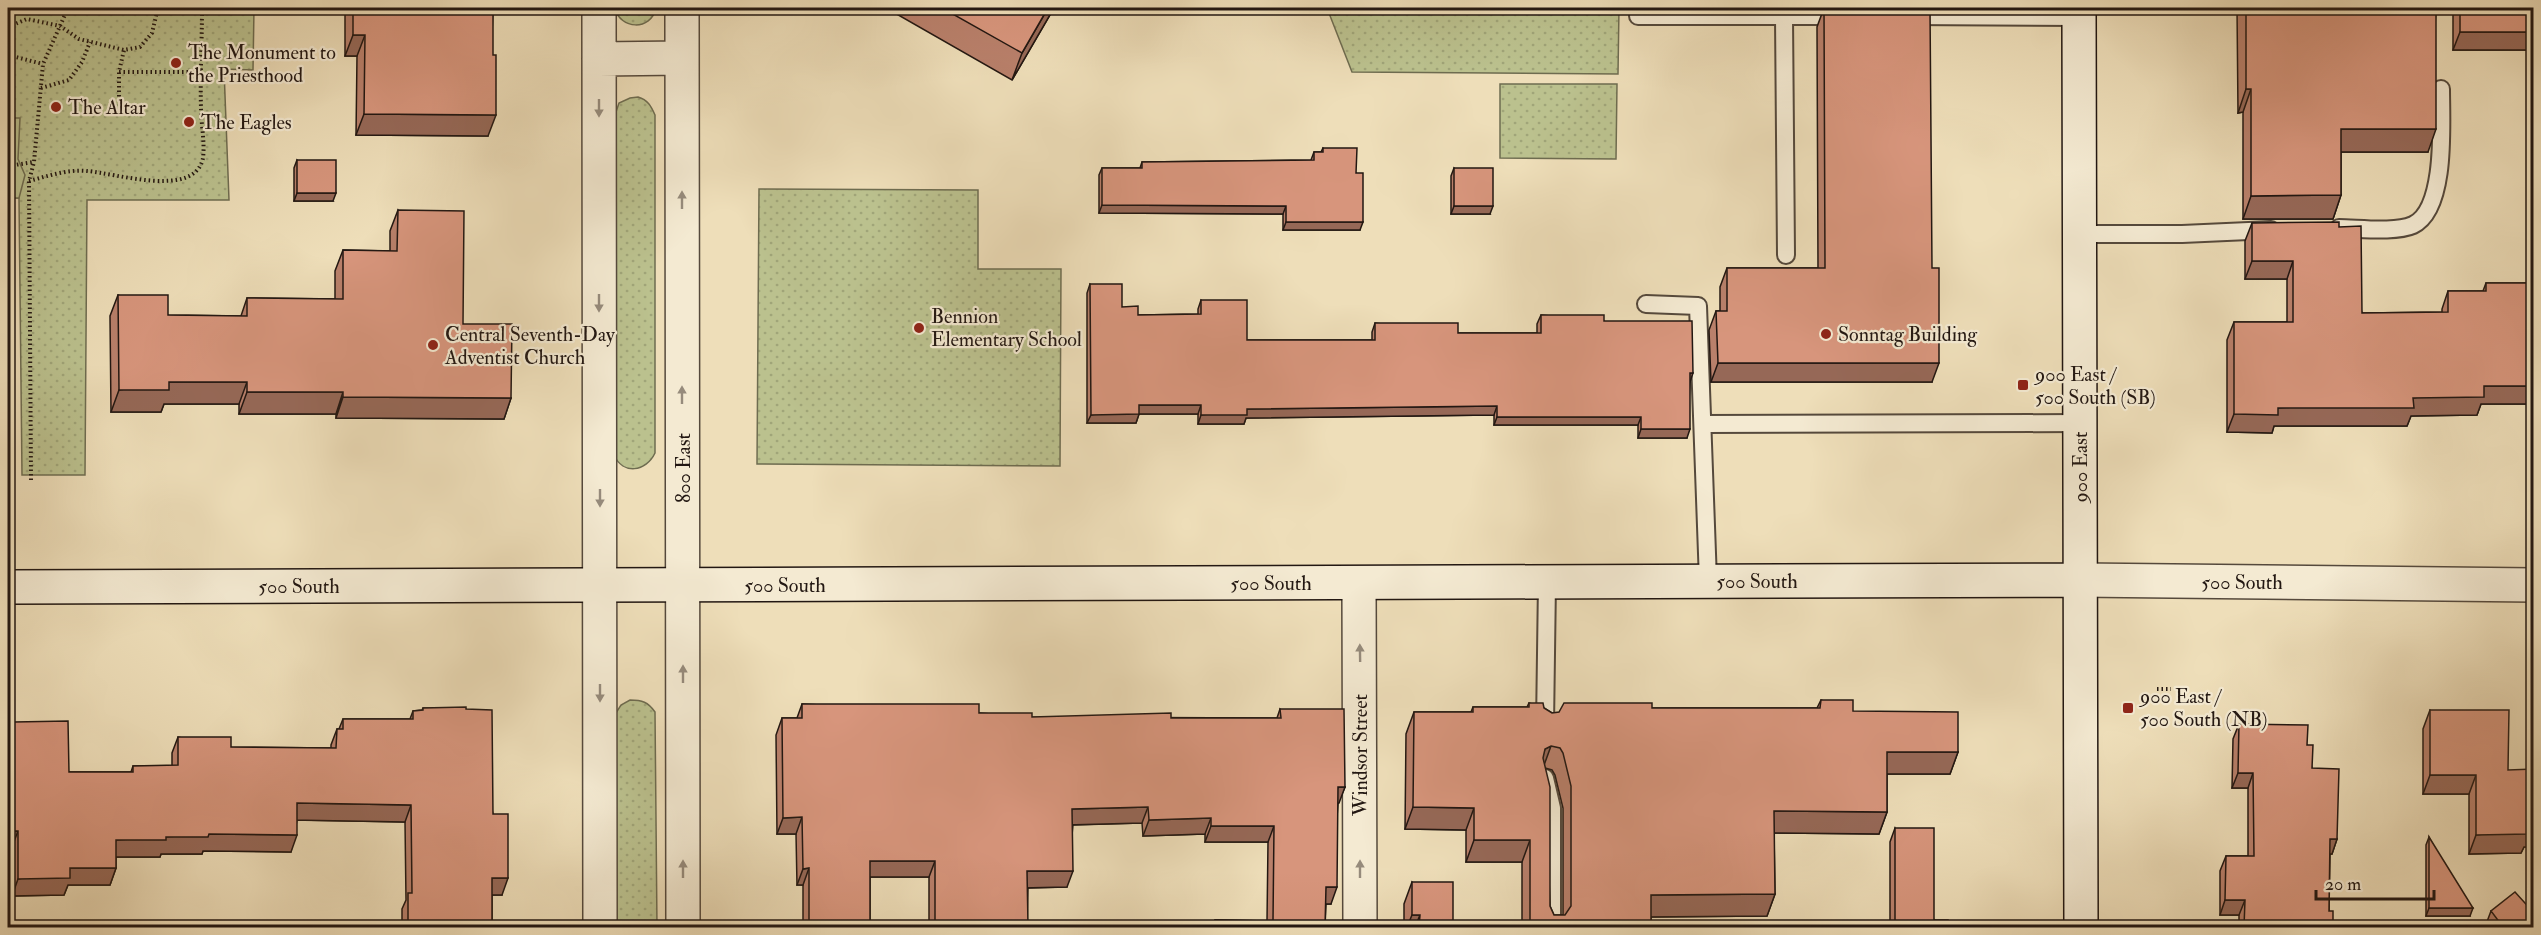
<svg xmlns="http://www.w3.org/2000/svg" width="2541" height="935" font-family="'IM FELL Double Pica',serif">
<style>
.grass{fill:url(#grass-dots);stroke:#6e6c50;stroke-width:1.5}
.garden{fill:#bbc18e;stroke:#6e6c50;stroke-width:1.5}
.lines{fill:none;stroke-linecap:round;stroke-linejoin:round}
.lane-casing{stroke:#55493c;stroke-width:20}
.street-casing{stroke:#55493c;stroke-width:36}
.secondary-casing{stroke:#221712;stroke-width:36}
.path{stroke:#221712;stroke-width:4;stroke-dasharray:1.5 3;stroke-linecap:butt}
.lane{stroke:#f4ead2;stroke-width:16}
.street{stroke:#f4ead2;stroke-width:33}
.secondary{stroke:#f4ead2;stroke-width:33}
.wall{fill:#b9806b;stroke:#221712;stroke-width:1.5;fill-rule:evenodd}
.shaded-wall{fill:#966857;stroke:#221712;stroke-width:1.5}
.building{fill:#d7957c;stroke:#221712;stroke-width:1.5;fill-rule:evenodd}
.oneway{fill:#968b7c}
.poi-dot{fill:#8f2418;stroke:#f4ead2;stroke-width:2}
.labels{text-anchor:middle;stroke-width:4.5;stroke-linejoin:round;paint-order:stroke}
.poi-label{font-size:20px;fill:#221712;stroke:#f4ead2;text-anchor:start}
.street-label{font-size:20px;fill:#221712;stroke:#f4ead2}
</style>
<defs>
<pattern id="grass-dots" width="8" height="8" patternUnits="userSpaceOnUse" patternTransform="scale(1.5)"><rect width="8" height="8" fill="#bbc18e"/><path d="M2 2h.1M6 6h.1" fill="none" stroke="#a0a579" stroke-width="1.8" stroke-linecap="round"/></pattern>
</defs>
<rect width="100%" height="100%" fill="#eedeb9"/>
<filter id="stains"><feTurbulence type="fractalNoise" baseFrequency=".00333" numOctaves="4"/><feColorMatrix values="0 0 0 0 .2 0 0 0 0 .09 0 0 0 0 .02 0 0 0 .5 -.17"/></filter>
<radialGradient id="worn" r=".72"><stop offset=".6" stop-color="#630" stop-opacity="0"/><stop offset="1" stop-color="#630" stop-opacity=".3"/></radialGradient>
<!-- grass -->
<path class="grass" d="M8 8H254L253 70 224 69 229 200H87L85 475H22L19 198H8Z
M615 8H656C651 31 620 30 615 8Z
M1327 8H1619L1618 74 1352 72Z
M1500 84H1617L1616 159 1500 158Z
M638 97C648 100 651 106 655 115V453C646 472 623 475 614 455L615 115 619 103 630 98Z
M759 189 978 190V269H1061L1060 466 757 464Z
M630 700C642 700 648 702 655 712L657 927H615L614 716 621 705Z"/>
<!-- garden -->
<path class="garden" d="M8 118H20L18 159 25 175 19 198H8Z"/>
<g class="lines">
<defs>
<path id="lane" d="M1638 16H1844
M1908 16 2078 17
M1784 17 1786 255
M2339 228C2358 228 2395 233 2413 225 2447 209 2441 122 2441 89
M2080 234H2182L2271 230
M1646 304 1698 306 1708 581
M1703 424 2080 423
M1545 725 1547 582
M1545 778 1552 808V928"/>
<path id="street" d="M599 8 600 928
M682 8 683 928
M599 59 682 58
M2080 580 2534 585
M1359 583 1360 928"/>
<path id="secondary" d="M2079 8 2081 928
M8 587 2080 580"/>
</defs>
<!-- lane casing -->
<use href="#lane" class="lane-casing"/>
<!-- street casing -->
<use href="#street" class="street-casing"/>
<!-- secondary casing -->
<use href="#secondary" class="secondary-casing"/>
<!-- path -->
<path class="path" d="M8 27 27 19 60 26 79 39 124 50 140 47 152 33 158 8
M8 55 43 64
M119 72H202
M41 88 69 80 82 62 90 42
M119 101V72L124 50
M8 166 34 162
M29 181C48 176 68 169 87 171 115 173 195 199 203 158 205 142 201 124 201 108 200 74 202 41 202 8
M31 480 29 181 34 162 43 64 68 8
M2157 689H2171"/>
<!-- lane -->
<use href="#lane" class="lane"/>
<!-- street -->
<use href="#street" class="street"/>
<!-- secondary -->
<use href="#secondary" class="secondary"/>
</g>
<!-- wall -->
<path class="wall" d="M345 8H493L488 136 356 135 357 56H345Z
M886 8H1054L1012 80Z
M1824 8 1932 382H1711L1709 330 1716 311H1720V287L1727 268H1818L1817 27Z
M2237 8H2436L2428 152H2341V195L2333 219H2243V112L2238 113Z
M2453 8H2534V404H2481L2477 415 2411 416 2407 426H2274L2272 433 2227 432V340L2234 322H2287V279H2245V241L2252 223 2339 227 2362 313 2442 312V309L2448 291H2483L2486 283H2532L2533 50H2453Z
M1323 148 1356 173 1360 230H1283V214L1099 213V175L1102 168H1140L1142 162 1311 160 1314 152H1321Z
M297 160 333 201H294V168Z
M1454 168 1490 214H1451V176Z
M398 210 463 324 511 398 504 419 336 418V414H239V404H164L161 412H111L110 316 118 295 168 315 241 316 247 298 335 299V271L343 250 390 251V231Z
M1090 284 1122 307 1138 315 1198 314V309L1201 300 1247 340H1372V332L1375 323 1458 333H1537V324L1541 315 1604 321 1690 382 1687 438H1638V425H1494V415L1246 418 1244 424H1198V414H1139L1136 423H1087V293Z
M1821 700 1958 752 1950 774H1887V812L1879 834 1774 833 1775 894 1767 916 1651 917V927H1522V862H1466V830L1405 829 1406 734 1414 712H1471L1473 707H1527L1529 703 1544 708 1552 713 1652 708H1817ZM1545 768 1552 770 1555 775 1563 808V915H1554L1550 906Z
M802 704 979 713 1032 717 1277 718 1280 709 1345 787 1338 803 1331 904H1326L1325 927H1212L1215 920 1267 921 1268 842H1205V834L1143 836 1142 823 1073 825 1067 887 1028 888 1027 927H929V877H870V927H803V885H797L796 834H777L776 735 782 718H797Z
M423 708 466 709 493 814 502 895H492V927H402V909L406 900 405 822 297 820 291 852 203 851 202 854H161L160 857H116V868L110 885H68L64 895 12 896V847H8L14 722 69 772H131L133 766H172V753L178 737 231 747 331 748V745L337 729H339L343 719H410L413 711 422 710Z
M2430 710 2508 770 2534 847H2524L2521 853 2469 854V794H2423V729Z
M2239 724 2307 745 2312 768 2337 839 2332 854H2330L2329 911 2333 927H2239V915H2220V871L2226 856H2248V788H2232L2233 739Z
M1895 828 1934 920 1948 927H1890V842Z
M2429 837 2470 916H2426V845Z
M1412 882 1453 927H1404V904Z
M2491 911 2534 927H2485Z"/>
<!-- shaded-wall -->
<path class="shaded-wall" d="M1048 8H1054L1012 80 1022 53Z
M2460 32H2534V48L2533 50H2453Z
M353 35H365L357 56H345Z
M2246 89H2251L2243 112 2238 113Z
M364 114 496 115 488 136 356 135Z
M2341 129H2436L2428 152H2333Z
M297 193H336L333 201H294Z
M2341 195 2333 219H2243L2251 196Z
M1102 205 1286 206 1283 214 1099 213Z
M1454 206H1493L1490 214H1451Z
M1286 222H1363L1360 230H1283Z
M2252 261H2293L2287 279H2245Z
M1718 363H1939L1932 382H1711Z
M1690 373H1693L1690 382H1686Z
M169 382H247L239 404H164L161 412H111L119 390Z
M2484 386H2534V404H2481L2477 415 2411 416 2407 426H2274L2272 433 2227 432 2234 414 2278 408 2413 398Z
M247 392H343L336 414H239Z
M343 397 511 398 504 419 336 418Z
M1139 405H1201L1198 414H1139L1136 423H1087L1091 415Z
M8 406H14L11 414H8Z
M1497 406 1494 415 1246 418 1244 424H1198L1201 415 1247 409Z
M1497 417H1641L1638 425H1494Z
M1641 429H1690L1687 438H1638Z
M1551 746 1543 768 1537 771 1545 749Z
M1887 752H1958L1950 774H1879Z
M2238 773H2253L2248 788H2232Z
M2430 775H2476L2469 794H2423Z
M1338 787H1345L1339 803 1332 804Z
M297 803 411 805 405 822 291 820Z
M1148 807 1142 823 1066 825 1072 809Z
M1413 807 1474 808 1466 830 1405 829Z
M1774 811 1887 812 1879 834 1766 833Z
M802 817 796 834H777L783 818Z
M1211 818 1205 834 1143 836 1149 820Z
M1211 826H1274L1268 842H1205Z
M2528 828H2534V847H2524L2521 853 2469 854 2476 835Z
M8 831H18L12 847H8Z
M209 834 297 835 291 852 203 851 202 854H161L160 857H110L116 840Z
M2330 839H2337L2332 854H2325Z
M1474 840H1530L1522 862H1466Z
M870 861H935L929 877H864Z
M70 868H116L110 885H68L64 895 12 896 18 879Z
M809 868 803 885H797L803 869Z
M1027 871H1073L1067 887 1021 888Z
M492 878H508L502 895H486Z
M1326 887H1337L1331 904H1320Z
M1775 894 1767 916 1643 917 1651 895Z
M2225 900H2245L2239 915H2220Z
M2429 908H2473L2470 916H2426Z
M1412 915H1420L1415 927H1407Z
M935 925H1028L1027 927H934Z"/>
<!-- building -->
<path class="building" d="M353 8H493V55H496V115L364 114 365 35H353Z
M942 8H1048L1022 53Z
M1824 8H1930L1932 268H1939V363H1718L1716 311H1727V268H1825Z
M2246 8H2436V129H2341V195L2251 196V89H2246Z
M2460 8H2534V32H2460Z
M1323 148H1357L1356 173H1363V222H1286V206L1102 205V168H1142V162L1314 160V152H1323Z
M297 160H336V193H297Z
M1454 168H1493V206H1454Z
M398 210 464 211 463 324H512L511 398 343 397V392H247V382H169V390H119L118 295H168V315L247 316V298L343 299V250L397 251Z
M2339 222V227L2361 226 2362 313 2448 312V291H2486V283H2534V386H2484V397L2413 398 2414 408H2278V415L2234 414V322H2293V261H2252V223Z
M1090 284H1122V307L1138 306V315L1201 314V300H1247V340H1375V323H1458V333H1541V315H1604V321H1692L1693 373H1690V429H1641V417H1497V406L1247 409V415H1201V405H1139V414L1091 415Z
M8 310H14V406H8Z
M1821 700H1853V711L1958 712V752H1887V812L1774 811 1775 894 1651 895V927H1530V840H1474V808L1413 807 1414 712H1473V707H1529V703H1543L1544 708 1552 713 1559 712 1564 703H1652V708H1820ZM1551 746 1560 748 1563 753 1571 786V906L1565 915H1554L1550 906V787L1543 758 1545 749Z
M802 704H979V713H1032V717L1171 713V718H1281L1280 709H1344L1345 787H1338L1337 887H1326L1325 927H1214L1215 920 1273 921 1274 826H1211V818L1149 820 1148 807 1072 809 1073 871H1027L1028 925H935V861H870V927H809V868L803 869 802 817 783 818 782 718H802Z
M466 707V709L492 710 493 814H508V878H492V927H408V893H412L411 805 297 803V835L209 834 208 837H166V840H116V868H70V878L18 879V831H8V717H14V722L68 721 69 772H133V766L178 765V737H231V747L336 748 337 729H343V719H413V711L423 710V708Z
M2430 710H2509L2508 770 2534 769V828H2528V834L2476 835V775H2430Z
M2239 724 2308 725 2307 745H2313L2312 768 2339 769 2337 839H2330L2329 911H2333V927H2244L2245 900H2225L2226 856H2254L2253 773H2238Z
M1895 828H1934V920H1948V927H1895Z
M2429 837 2473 908H2429Z
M1412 882H1453V927H1419L1420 915H1412Z
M2515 892 2534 913V927H2503L2491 911Z"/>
<!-- one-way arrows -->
<defs><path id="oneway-solid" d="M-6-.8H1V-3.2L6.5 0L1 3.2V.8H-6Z" transform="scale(1.5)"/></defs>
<g class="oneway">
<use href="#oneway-solid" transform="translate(599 108) rotate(90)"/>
<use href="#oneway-solid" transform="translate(682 200) rotate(-90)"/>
<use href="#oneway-solid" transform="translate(599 303) rotate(90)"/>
<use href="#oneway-solid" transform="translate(682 395) rotate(-90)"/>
<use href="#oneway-solid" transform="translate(600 498) rotate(90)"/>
<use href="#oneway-solid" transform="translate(1360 653) rotate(-91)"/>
<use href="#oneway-solid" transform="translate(683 674) rotate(-90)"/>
<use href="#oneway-solid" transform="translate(600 693) rotate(90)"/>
<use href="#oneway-solid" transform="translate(683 869) rotate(-90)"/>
<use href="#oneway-solid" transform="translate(1360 869) rotate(-90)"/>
</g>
<!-- markers -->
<g class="poi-dot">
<circle cx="176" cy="63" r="6"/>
<circle cx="56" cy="107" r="6"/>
<circle cx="189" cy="122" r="6"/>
<circle cx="919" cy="328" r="6"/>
<circle cx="1826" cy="334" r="6"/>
<circle cx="433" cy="345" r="6"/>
<rect x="2017" y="379" width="12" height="12" rx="3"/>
<rect x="2122" y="702" width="12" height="12" rx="3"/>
</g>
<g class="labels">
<!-- poi labels -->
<g class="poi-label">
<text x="188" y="59">The Monument to<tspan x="188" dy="23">the Priesthood</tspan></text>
<text x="68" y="114">The Altar</text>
<text x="201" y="129">The Eagles</text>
<text x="931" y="323">Bennion<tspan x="931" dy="23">Elementary School</tspan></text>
<text x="445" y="341">Central Seventh-Day<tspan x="445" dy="23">Adventist Church</tspan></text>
<text x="1838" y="341">Sonntag Building</text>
<text x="2035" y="381">900 East /<tspan x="2035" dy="23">500 South (SB)</tspan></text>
<text x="2140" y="703">900 East /<tspan x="2140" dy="23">500 South (NB)</tspan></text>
</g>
<!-- street labels -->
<g class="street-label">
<text transform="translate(2080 467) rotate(-90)" y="7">900 East</text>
<text transform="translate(683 468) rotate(-90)" y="7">800 East</text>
<text x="1757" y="588">500 South</text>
<text x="2242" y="589">500 South</text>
<text x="1271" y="590">500 South</text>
<text x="785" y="592">500 South</text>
<text x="299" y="593">500 South</text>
<text transform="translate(1360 755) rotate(-90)" y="7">Windsor Street</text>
</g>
</g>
<!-- margin -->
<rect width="2541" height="935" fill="none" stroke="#eedeb9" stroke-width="30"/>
<rect x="9" y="9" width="2523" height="917" fill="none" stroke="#221712" stroke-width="3"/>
<rect x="15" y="15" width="2511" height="905" fill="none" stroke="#221712" stroke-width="1.5"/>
<!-- scale -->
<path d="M2316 890v9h118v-9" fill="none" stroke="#221712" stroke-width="3"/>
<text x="2325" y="890" font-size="18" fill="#221712" stroke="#f4ead2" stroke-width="4.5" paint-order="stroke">20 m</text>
<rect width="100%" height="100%" filter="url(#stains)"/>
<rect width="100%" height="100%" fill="url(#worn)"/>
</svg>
